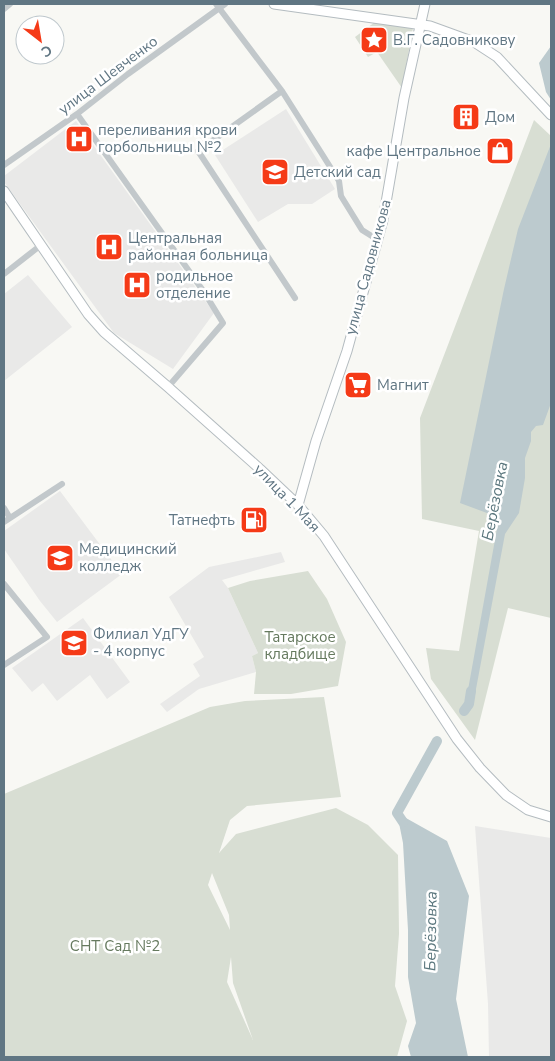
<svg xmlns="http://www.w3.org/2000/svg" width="555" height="1061" font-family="'Nunito Sans',sans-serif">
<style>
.built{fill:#e9e9e8}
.green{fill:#d8ded3;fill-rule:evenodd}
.water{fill:#bccace}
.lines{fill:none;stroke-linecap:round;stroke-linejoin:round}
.river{stroke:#bccace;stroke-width:10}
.secondary-casing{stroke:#b4bcc0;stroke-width:11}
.minor{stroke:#c2c8cb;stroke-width:6}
.secondary{stroke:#fff;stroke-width:9}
.labels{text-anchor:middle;stroke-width:5;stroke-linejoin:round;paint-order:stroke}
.poi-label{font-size:15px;fill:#607683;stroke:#fff;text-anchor:start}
.street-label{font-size:15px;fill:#607683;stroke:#fff}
.park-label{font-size:15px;fill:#667a5f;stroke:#fff}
.water-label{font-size:16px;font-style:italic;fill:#5a767d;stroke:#fff}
</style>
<rect width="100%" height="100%" fill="#f8f8f4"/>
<!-- built -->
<path class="built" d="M286 109 335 189 312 204H288L258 222 215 155Z
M76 121 214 313 173 369 114 333 4 182V176Z
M28 275 72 327 4 381V294Z
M60 491 122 574 57 622 40 601 4 549V531Z
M281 552 285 562 222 580 228 588 258 653 252 656 256 672 199 689 167 712 160 704 200 676 193 664 204 657 169 597 209 567Z
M83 618 130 682 107 699 90 675 57 701 43 683 32 692 12 668Z
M475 826 551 838V1057H489L488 1004Z"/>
<!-- green -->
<path class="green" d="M375 22 413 28 402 88 377 52 368 57 355 37Z
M534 120 551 136V618L508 608 475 740 431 679 426 648 459 651 479 531 422 519 420 418Z
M308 571 327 599 346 642 338 686 291 694H254L256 672 252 656 258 653 228 588 250 581Z
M324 697 341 797 247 806 230 820 219 853 236 834 336 808 368 825 398 855 399 934 395 986 407 1021 397 1057H4V794L210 707 245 701ZM212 873 229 915 230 930 208 885ZM231 957 233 983 253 1040 227 982Z"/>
<!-- water -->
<path class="water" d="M551 46V100L546 92 539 63Z
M551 144V403L543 425 536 426 531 432V441L525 458V478L519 513 505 534 473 705 466 701 498 523 495 516 460 503 504 289 518 229Z
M397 813 447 841 469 896 456 999 468 1057H411L408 1046 416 1023 408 977V930L403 843Z"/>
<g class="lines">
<!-- river -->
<path class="river" d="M464 711 469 704 471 691
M403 822 397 813 437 741"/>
<defs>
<path id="secondary" d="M274 4 430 26 474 42 497 57 551 115
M4 191 88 314 104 332 168 387 260 469 298 505 324 536 457 739 480 768 506 795 528 810 551 817
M298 505 316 441 347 351 383 220 404 98 425 4"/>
</defs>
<!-- secondary casing -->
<use href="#secondary" class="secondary-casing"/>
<!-- minor -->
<path class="minor" d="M216 4 282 91 322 154 339 181 341 196 362 230 378 240
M4 9 10 4
M282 91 198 151 295 298
M77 114 204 292 223 323 168 387
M4 165 77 114 128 74 225 4
M4 274 41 245
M4 508 10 518
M4 522 62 484
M4 584 47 637 4 665"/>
<!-- secondary -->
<use href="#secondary" class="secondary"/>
</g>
<!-- icons -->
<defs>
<symbol id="sight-square" viewBox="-11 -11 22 22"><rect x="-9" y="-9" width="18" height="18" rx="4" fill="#f53a17" stroke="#fff"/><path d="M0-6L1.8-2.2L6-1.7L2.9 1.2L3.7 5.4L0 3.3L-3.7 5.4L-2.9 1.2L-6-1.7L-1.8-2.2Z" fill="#fff"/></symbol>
<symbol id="building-square" viewBox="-11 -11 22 22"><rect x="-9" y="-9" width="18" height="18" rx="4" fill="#f53a17" stroke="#fff"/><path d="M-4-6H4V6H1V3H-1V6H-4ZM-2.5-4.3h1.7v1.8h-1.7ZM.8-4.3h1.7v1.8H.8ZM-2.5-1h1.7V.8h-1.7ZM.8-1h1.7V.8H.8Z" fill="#fff"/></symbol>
<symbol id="hospital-square" viewBox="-11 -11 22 22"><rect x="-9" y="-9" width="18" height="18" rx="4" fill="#f53a17" stroke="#fff"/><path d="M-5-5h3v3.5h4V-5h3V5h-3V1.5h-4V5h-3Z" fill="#fff"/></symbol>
<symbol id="shop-square" viewBox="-11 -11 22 22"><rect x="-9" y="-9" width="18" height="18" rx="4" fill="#f53a17" stroke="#fff"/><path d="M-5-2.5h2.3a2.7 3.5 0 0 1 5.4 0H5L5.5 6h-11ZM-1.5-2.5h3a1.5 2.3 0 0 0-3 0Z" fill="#fff"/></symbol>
<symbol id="school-square" viewBox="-11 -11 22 22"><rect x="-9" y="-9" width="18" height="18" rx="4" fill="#f53a17" stroke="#fff"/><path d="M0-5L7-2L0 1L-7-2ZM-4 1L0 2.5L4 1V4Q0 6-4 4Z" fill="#fff"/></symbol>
<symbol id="supermarket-square" viewBox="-11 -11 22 22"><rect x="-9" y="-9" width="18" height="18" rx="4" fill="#f53a17" stroke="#fff"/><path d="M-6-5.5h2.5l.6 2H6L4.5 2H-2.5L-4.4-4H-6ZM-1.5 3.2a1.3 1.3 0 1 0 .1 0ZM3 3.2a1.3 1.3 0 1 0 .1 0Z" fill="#fff"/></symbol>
<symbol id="fuel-square" viewBox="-11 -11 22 22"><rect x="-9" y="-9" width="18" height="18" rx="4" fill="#f53a17" stroke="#fff"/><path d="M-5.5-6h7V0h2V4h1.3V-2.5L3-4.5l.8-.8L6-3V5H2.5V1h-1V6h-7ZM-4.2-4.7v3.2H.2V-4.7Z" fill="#fff"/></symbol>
<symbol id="university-square" viewBox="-11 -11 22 22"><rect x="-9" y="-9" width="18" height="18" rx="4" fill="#f53a17" stroke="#fff"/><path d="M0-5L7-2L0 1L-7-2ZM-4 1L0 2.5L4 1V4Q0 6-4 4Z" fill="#fff"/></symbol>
</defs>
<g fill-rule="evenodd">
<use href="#sight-square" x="358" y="24" width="32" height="32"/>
<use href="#building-square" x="450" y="101" width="32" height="32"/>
<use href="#hospital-square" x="63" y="123" width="32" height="32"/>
<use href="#shop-square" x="484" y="135" width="32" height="32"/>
<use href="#school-square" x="259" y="156" width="32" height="32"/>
<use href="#hospital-square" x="93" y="231" width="32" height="32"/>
<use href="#hospital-square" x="121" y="269" width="32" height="32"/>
<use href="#supermarket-square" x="342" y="369" width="32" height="32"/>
<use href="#fuel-square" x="238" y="504" width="32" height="32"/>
<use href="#university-square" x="44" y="542" width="32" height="32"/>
<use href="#university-square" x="58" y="627" width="32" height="32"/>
</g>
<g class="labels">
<!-- poi labels -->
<g class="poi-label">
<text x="393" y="45">В.Г. Садовникову</text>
<text x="485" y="122">Дом</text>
<text x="98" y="135">переливания крови<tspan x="98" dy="17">горбольницы №2</tspan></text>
<text x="481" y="156" text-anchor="end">кафе Центральное</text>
<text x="294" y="177">Детский сад</text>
<text x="128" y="243">Центральная<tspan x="128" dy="17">районная больница</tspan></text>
<text x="156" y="281">родильное<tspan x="156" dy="17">отделение</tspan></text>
<text x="377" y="390">Магнит</text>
<text x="235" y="525" text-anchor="end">Татнефть</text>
<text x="79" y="554">Медицинский<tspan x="79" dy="17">колледж</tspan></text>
<text x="93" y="639">Филиал УдГУ<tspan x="93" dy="17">- 4 корпус</tspan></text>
</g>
<!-- street labels -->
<g class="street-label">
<text transform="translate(108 75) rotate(-37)" y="5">улица Шевченко</text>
<text transform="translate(368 267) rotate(-75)" y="5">улица Садовникова</text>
<text transform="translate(287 498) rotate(46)" y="5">улица 1 Мая</text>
</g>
<!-- park labels -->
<g class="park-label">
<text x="300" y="642">Татарское<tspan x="300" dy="17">кладбище</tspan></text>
<text x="115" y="951">СНТ Сад №2</text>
</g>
<!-- water labels -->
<g class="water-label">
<text transform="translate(494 501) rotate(-79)" y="6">Берёзовка</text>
<text transform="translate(430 931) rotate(-89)" y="6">Берёзовка</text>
</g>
</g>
<!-- border -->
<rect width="555" height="1061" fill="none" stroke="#607683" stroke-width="10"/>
<!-- north arrow -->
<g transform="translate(40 40) rotate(149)"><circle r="24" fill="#ffffff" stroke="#bfc8cd"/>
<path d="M0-4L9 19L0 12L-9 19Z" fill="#f53a17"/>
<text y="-8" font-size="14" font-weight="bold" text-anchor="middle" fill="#607683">С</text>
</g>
</svg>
